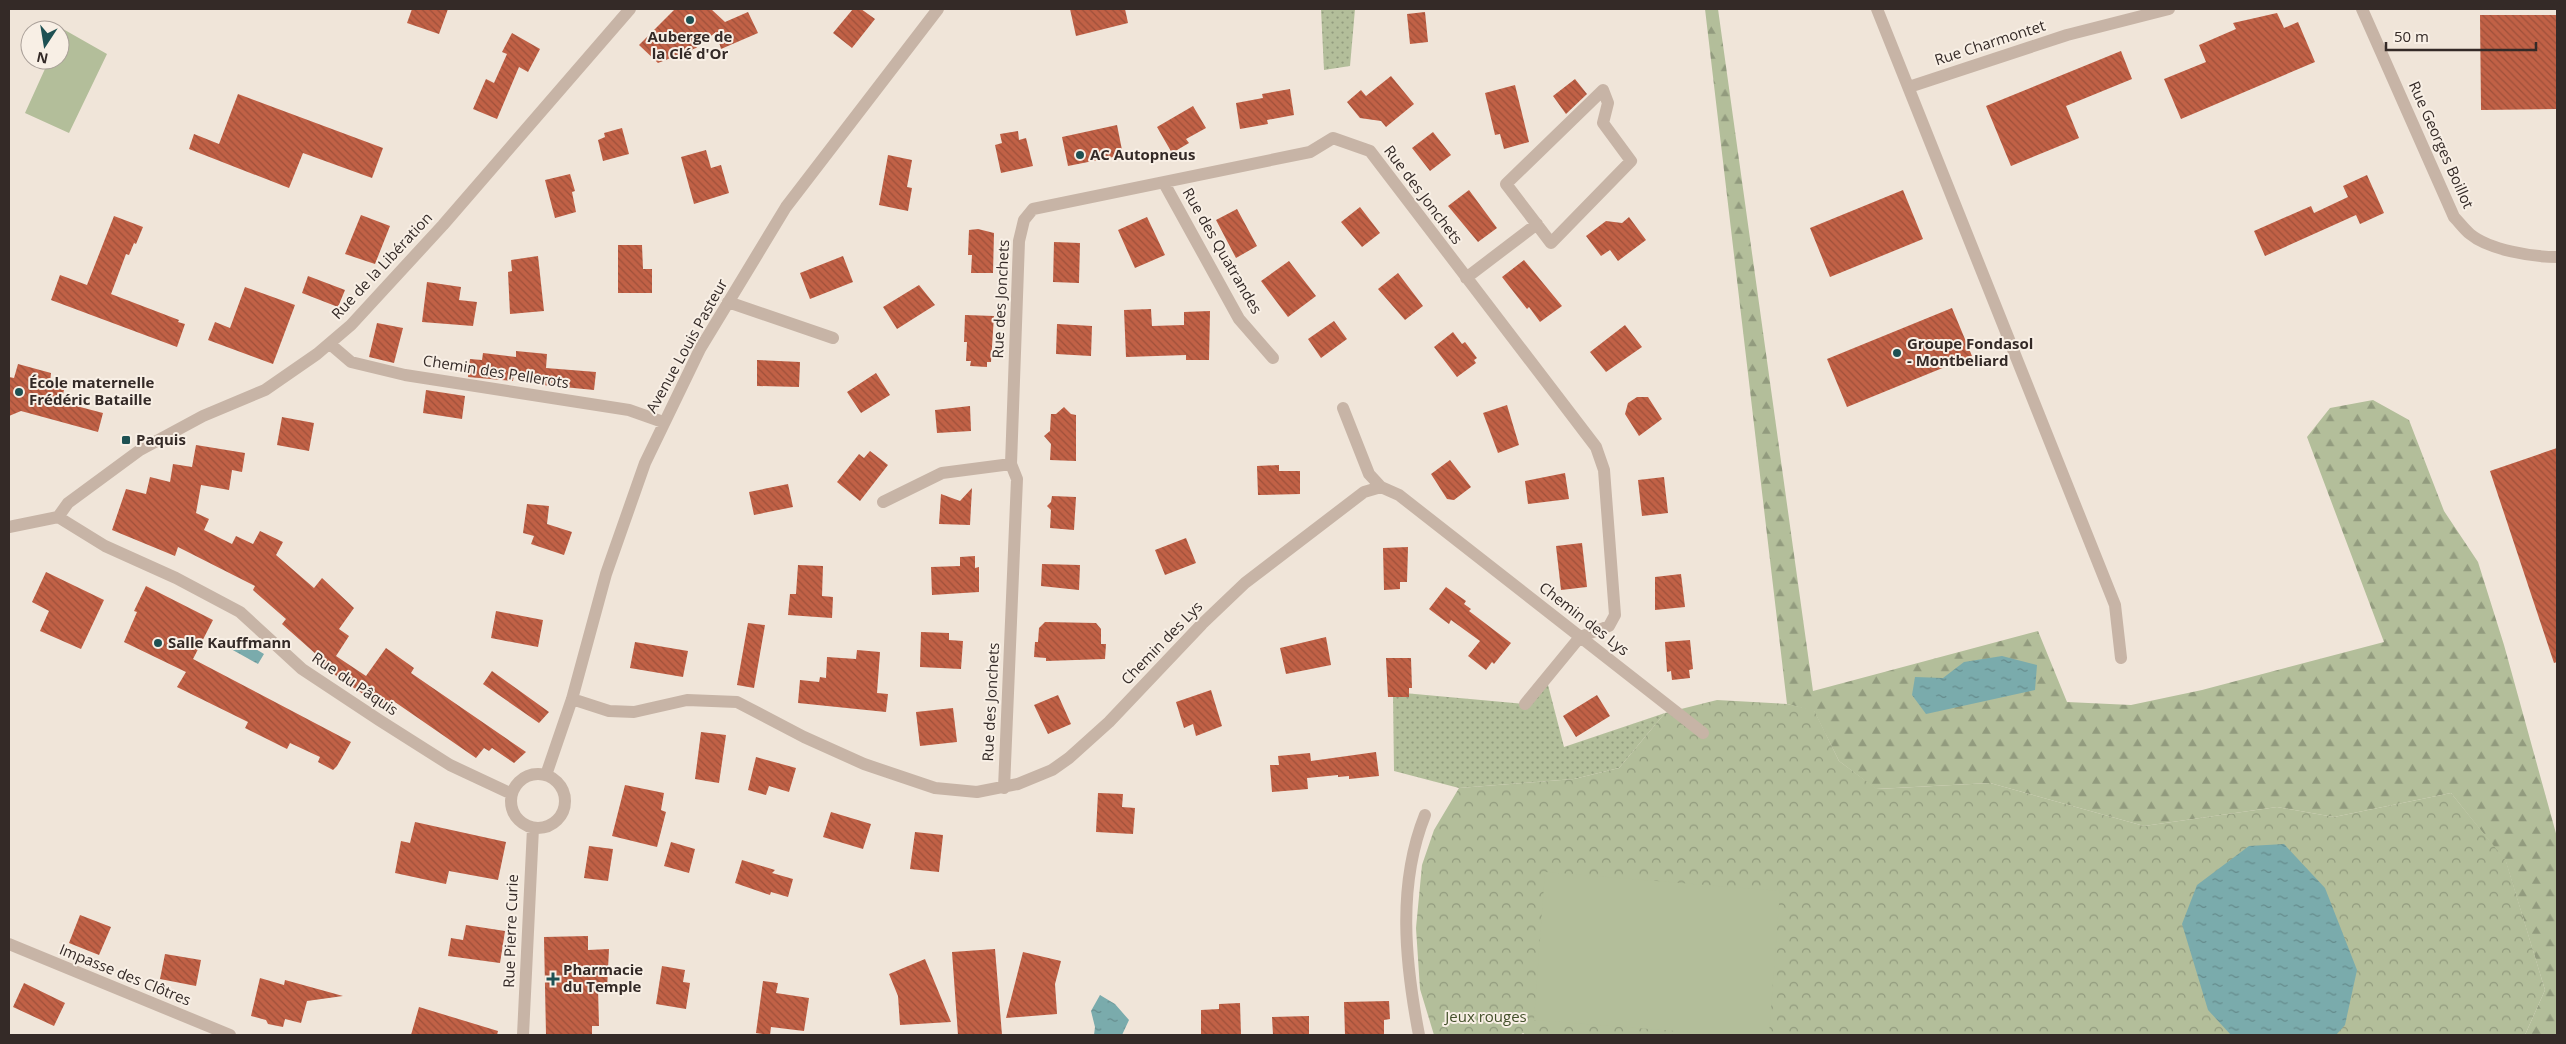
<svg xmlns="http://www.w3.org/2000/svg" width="2566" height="1044" font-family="'Open Sans',sans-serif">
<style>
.grass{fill:url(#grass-dots)}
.forest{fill:url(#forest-firs)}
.park{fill:url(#park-crowns)}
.pitch{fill:#b3be9a}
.water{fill:url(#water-ripples)}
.building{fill:url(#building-back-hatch)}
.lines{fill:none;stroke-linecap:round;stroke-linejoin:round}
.minor{stroke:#c7b4a6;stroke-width:12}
.poi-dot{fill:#1e5153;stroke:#f8efe5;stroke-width:2}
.labels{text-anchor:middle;stroke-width:4;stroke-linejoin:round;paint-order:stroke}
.poi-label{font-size:15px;font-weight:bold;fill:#342a27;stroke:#f8efe5;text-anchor:start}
.street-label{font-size:15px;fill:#342a27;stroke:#f8efe5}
.park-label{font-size:15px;fill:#44512b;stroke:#f8efe5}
</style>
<defs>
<pattern id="grass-dots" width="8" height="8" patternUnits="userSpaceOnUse" patternTransform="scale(1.25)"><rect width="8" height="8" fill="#b3be9a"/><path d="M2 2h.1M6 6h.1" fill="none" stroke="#929b7e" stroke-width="1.8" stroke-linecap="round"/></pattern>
<pattern id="forest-firs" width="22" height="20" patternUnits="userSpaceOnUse" patternTransform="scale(1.25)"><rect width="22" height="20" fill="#b3be9a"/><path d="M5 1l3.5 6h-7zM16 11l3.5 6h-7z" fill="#929b7e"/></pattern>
<pattern id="park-crowns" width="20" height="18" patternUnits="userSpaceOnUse" patternTransform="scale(1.25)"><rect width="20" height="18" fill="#b3be9a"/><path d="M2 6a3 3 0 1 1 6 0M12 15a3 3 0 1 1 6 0" fill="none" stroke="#929b7e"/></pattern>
<pattern id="water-ripples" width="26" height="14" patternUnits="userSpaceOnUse" patternTransform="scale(1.25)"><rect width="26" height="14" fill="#7aabac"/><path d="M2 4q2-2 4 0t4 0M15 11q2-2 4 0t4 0" fill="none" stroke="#658b8c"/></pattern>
<pattern id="building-back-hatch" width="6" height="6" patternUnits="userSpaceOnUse" patternTransform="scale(1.25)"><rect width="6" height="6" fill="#c16146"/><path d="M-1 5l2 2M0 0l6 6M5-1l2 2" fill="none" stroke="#9e503a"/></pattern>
</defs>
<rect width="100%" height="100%" fill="#f0e5d9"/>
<!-- grass -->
<path class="grass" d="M1321 9H1355L1350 66 1324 70Z
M1547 681 1564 747 1665 713 1619 768 1574 779 1459 788 1394 771 1393 692 1525 704Z"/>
<!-- forest -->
<path class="forest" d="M1705 9H1718L1813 691 2038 631 2067 702 2131 705 2202 690 2384 642 2307 437 2330 408 2373 400 2409 420 2444 511 2478 562 2504 645 2557 837V1035H2525L2545 990 2506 862 2451 793 2334 817 2277 807 2144 826 1990 783 1876 789 1839 761 1814 711 1787 704Z"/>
<!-- park -->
<path class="park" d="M1717 700 1787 704 1814 710 1839 761 1877 789 1990 783 2144 826 2277 807 2334 817 2451 793 2506 861 2545 990 2525 1035H1526L1523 1033 1520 1035H1434L1420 989 1416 928 1422 865 1434 830 1459 788 1574 779 1619 768 1665 713Z"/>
<!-- pitch -->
<path class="pitch" d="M63 29 107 54 69 133 25 113 49 60H60V35Z
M1545 872 1780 891 1769 1035H1726L1534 1020Z"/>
<!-- water -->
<path class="water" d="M237 638 264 654 258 664 231 649Z
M2002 656 2037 665 2035 690 1926 714 1912 695 1915 677 1943 678 1964 662Z
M2284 844 2325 888 2357 970 2345 1025 2336 1035H2231L2208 1010 2182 924 2197 885 2249 846Z
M1100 995 1115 1004 1129 1020 1122 1035H1094L1095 1027 1091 1011Z"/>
<!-- building -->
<path class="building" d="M412 9H448L439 34 407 23Z
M675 9H711L725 22 748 12 758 33 721 49 716 32 696 48 658 63 639 45Z
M853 9H861L875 19 852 48 833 33Z
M1070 9H1125L1128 23 1076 36Z
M1425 12 1428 42 1410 44 1407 14Z
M2277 13 2284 28 2298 22 2315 62 2181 119 2164 79 2206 62 2199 45 2236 29 2233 23Z
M2480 15H2557V109L2481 110Z
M512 33 540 49 528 72 519 67 497 119 473 109 486 79 494 83 507 54 502 52Z
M2121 51 2132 79 2066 106 2079 138 2011 166 1986 106Z
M1391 76 1414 104 1386 127 1381 121 1360 118 1347 102 1361 90 1366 96Z
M1575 79 1587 94 1566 114 1553 96Z
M1515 85 1529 142 1504 149 1500 134 1495 135 1485 93Z
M1290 89 1294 115 1267 120 1268 124 1240 129 1236 103 1263 98 1262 94Z
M238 94 383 148 372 178 303 153 289 188 189 149 194 134 219 144Z
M1193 106 1206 128 1186 139 1189 143 1172 153 1157 127Z
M1117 125 1123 155 1068 166 1062 137Z
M622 128 629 154 603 161 598 140 605 137 604 133Z
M1018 131 1019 140 1026 138 1033 166 1001 173 995 145 1002 143 1000 134Z
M1433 132 1451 155 1430 171 1412 148Z
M706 150 711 168 721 165 729 193 694 204 681 157Z
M888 155 912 160 907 187 912 188 908 211 879 205Z
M570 174 575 191 572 192 576 212 555 218 545 180Z
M2367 175 2384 213 2360 224 2356 215 2265 256 2254 231 2311 206 2314 213 2348 197 2343 186Z
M1469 190 1497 228 1478 242 1448 206Z
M1903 190 1923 239 1830 277 1810 228Z
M1360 207 1380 233 1362 247 1341 222Z
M1237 209 1257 246 1236 258 1216 220Z
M361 215 390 226 375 264 345 254Z
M114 216 143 227 136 244 134 243 129 255 126 254 111 294 179 320 178 322 185 324 177 347 51 300 60 275 87 285Z
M1147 217 1165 255 1135 268 1118 230Z
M1629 217 1646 240 1618 261 1610 250 1601 256 1586 236 1606 221 1622 223Z
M978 229 994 233 993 273H971L972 255H968L969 230Z
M1054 242 1080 243 1079 283 1053 282Z
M618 245H642L643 269H652V293H618Z
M538 256 544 311 510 314 508 272 512 271 511 260Z
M843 256 853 282 810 299 800 273Z
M1524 260 1562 306 1540 322 1529 307 1527 309 1502 277Z
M1289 261 1316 296 1288 317 1261 281Z
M1398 273 1423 306 1405 320 1378 289Z
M308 276 345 290 338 307 302 293Z
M427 282 461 287 459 300 477 302 473 326 422 322Z
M919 285 935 305 897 329 883 307Z
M245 287 295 305 273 364 208 340 215 322 230 328Z
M1952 308 1972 356 1847 407 1827 359Z
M1151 309 1152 326 1184 325V312L1210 311 1209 360H1186V355L1126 357 1124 310Z
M965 315 994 316 991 362H987V367L970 366 971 361H966L967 342H964Z
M1334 321 1347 339 1321 358 1308 339Z
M377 323 403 328 394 363 369 357Z
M1057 324 1092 326 1091 356 1056 354Z
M1625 325 1642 347 1606 372 1590 352Z
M1453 332 1462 344 1465 342 1477 358 1474 360 1476 363 1457 377 1434 347Z
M516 351 547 354 546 368 596 372 594 390 543 385V377L514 373 513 381 468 377 470 359 482 360 483 353 516 357Z
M757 360 800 362 799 387 757 386Z
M18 364 51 373 50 383 65 386 61 402 103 413 98 432 21 411 9 416V377L14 378Z
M876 373 890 395 861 413 847 392Z
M426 390 465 396 462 419 423 413Z
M1637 397H1648L1662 419 1639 436 1625 414 1628 403Z
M1507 405 1519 445 1498 453 1483 413Z
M970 406 971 431 937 433 935 410Z
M1064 407 1071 414 1076 415V461L1050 460 1051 444 1044 436 1050 431 1051 414H1056Z
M282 417 314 423 309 451 277 445Z
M196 445 245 453 242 472 232 470 229 490 201 485 196 513 209 519 204 530 232 544 236 536 253 544 260 531 283 542 276 555 314 588 322 578 354 608 339 629 349 636 336 656 366 676 386 648 414 668 411 673 526 752 514 763 492 748 489 751 484 748 476 758 392 700 385 709 313 660 317 655 282 624 286 619 253 590 255 586 178 547 175 556 112 530 126 489 146 494 150 477 170 482 173 464 192 467Z
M2557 448V662L2554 663 2490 471Z
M870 451 888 465 860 501 837 482 859 454 864 458Z
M1450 460 1471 487 1454 500 1447 499 1431 474Z
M1279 465V471H1300V494L1258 495 1257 466Z
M1565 473 1569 499 1528 504 1525 481Z
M1664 477 1668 513 1642 516 1638 480Z
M788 484 793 507 754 515 749 492Z
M972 488 970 525 939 524 941 494 960 501Z
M1052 496 1076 497 1074 530 1050 528 1051 510 1047 506 1051 502Z
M527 504 549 506 547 524 572 532 564 555 531 544 534 536 523 533Z
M1186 538 1196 563 1165 575 1155 550Z
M1582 543 1587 587 1561 590 1556 546Z
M1408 547 1407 582H1400V589L1384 590 1383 548Z
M975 556V568L979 567V592L932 595 931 567 960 566V557Z
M1042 564 1080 565 1079 590 1041 586Z
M798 565 823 566 822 596 833 597 832 618 788 615 790 594H796Z
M46 572 104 600 81 649 40 631 49 611 32 602Z
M1681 574 1685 607 1655 610V577Z
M146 586 213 620 193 659 351 742 337 766 333 770 318 762 320 757 290 743 287 749 245 728 248 722 177 687 186 672 124 642 137 612 134 611Z
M1446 587 1466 601 1464 604 1471 609 1469 611 1511 643 1494 664 1492 662 1486 670 1468 656 1480 641 1451 620 1449 624 1429 609Z
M496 611 543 620 538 647 491 638Z
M1045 622 1096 623 1101 629V644H1106L1105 659 1046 661V658L1034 657 1035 642H1038L1039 628Z
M748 623 765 625 754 688 737 685Z
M921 632 949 633V640L963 641 961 669 920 667Z
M1326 637 1331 665 1286 674 1280 648Z
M1690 640 1693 669 1689 670 1690 678 1672 680 1671 671 1667 672 1665 642Z
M635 642 688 651 683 677 630 668Z
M857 650 880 652 877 693 888 694 886 712 798 703 800 680 819 682 820 677 826 678 827 657 856 659Z
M1386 658H1411L1412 688H1409V697H1388Z
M492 671 549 712 539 723 483 684Z
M1211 690 1222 726 1196 736 1193 724 1184 728 1176 702Z
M1058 695 1071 724 1048 734 1034 705Z
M1597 695 1610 716 1576 737 1563 716Z
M953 708 957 742 920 746 916 712Z
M701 732 726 735 719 783 695 779Z
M1376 752 1379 776 1349 779V776L1338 777V775L1307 778 1308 789 1272 792 1270 765H1279L1278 756 1310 753 1311 761Z
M756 757 796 768 789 792 769 786 766 795 748 790Z
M625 785 664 793 661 810 666 812 657 847 612 836Z
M1098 793 1123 794 1122 807 1135 808 1133 834 1096 832Z
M831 812 871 824 863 849 823 837Z
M415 822 506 842 498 880 449 871 446 884 395 873 401 841 410 843Z
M915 832 943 835 939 872 910 869Z
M671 842 695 849 689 873 664 866Z
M589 846 613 849 608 881 584 878Z
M742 860 775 870 772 873 793 879 788 897 771 892 770 895 735 883Z
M80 915 111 927 99 955 69 943Z
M466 925 505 931 500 963 448 956 451 938 463 940Z
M588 936V950L609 949 607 989 598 988 599 1026H592V1035H546L544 937Z
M995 949 1002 1035H958L952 952Z
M1023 952 1061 961 1055 984 1057 1014 1006 1018Z
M165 954 201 960 196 986 160 979Z
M925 959 951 1022 900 1025 898 996 889 974Z
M662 966 685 970 683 982 690 983 686 1009 656 1004Z
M260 978 284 985 285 980 343 996 307 1001 301 1023 285 1019 283 1027 268 1024 266 1020 251 1016Z
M763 981 778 983 776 993 809 998 804 1031 771 1027 770 1035 756 1033Z
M24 983 65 1003 54 1026 13 1007Z
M1389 1001 1390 1019 1384 1020V1035H1345L1344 1002Z
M1240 1003 1241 1035H1201V1010L1219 1009V1004Z
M419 1007 498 1031 497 1035H411Z
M1309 1016V1035H1273L1272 1017Z"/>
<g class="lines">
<!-- minor -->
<path class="minor" d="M1877 9 2115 605 2121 658
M2362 9 2454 217C2459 222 2464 229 2470 234 2489 250 2533 257 2557 257
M1909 87 2067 35 2169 9
M1603 90 1608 103 1603 123 1631 161 1551 243 1506 184Z
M1164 183 1239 319 1273 358
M1466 278 1537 224
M728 302 833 338
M330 344 351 362 405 375 629 410 663 422
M1343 408 1369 474 1381 487
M883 502 942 473 1011 464
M58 517 68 503 140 450 203 416 265 390 317 354 351 325 443 225 630 9
M58 517 105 546 176 578 240 612 302 669 379 720 450 765 512 794
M9 527 58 517
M572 699 609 711 634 712 687 700 737 702 804 737 864 764 935 788 977 792 1018 784 1052 770 1069 758 1109 722 1202 624 1245 583 1364 492 1381 487 1399 495 1703 733
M511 801a27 27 0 1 1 54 0a27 27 0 1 1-54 0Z
M546 775 572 699 606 574 645 463 700 349 786 207 938 9
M1004 788 1017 479 1011 464 1019 241 1024 220 1033 209 1310 152 1333 138 1370 151 1596 447 1604 470 1615 615 1609 626 1580 637 1525 704
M9 944 230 1035
M523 1035 533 828
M1419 1035C1405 962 1397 885 1425 815"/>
</g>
<!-- markers -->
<g class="poi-dot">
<circle cx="690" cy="20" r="5"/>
<circle cx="1080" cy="155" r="5"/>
<circle cx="1897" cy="353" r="5"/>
<circle cx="19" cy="392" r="5"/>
<rect x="121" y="435" width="10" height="10" rx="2.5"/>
<circle cx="158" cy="643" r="5"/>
<path d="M550.5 971.5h5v5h5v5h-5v5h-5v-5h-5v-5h5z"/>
</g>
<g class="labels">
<!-- poi labels -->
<g class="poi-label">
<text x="690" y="42" text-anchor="middle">Auberge de<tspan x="690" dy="17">la Clé d'Or</tspan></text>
<text x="1090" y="160">AC Autopneus</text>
<text x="1907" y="349">Groupe Fondasol<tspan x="1907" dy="17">- Montbeliard</tspan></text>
<text x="29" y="388">École maternelle<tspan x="29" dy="17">Frédéric Bataille</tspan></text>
<text x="136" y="445">Paquis</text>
<text x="168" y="648">Salle Kauffmann</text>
<text x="563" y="975">Pharmacie<tspan x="563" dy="17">du Temple</tspan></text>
</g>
<!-- street labels -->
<g class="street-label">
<text transform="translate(1990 43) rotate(-18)" y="5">Rue Charmontet</text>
<text transform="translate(2441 145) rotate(66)" y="5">Rue Georges Boillot</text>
<text transform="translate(1423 195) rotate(53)" y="5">Rue des Jonchets</text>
<text transform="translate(1222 251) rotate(60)" y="5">Rue des Quatrandes</text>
<text transform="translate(382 266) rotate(-47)" y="5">Rue de la Libération</text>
<text transform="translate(1001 299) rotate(-87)" y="5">Rue des Jonchets</text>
<text transform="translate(687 346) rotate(-61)" y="5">Avenue Louis Pasteur</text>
<text transform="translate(496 372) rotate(9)" y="5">Chemin des Pellerots</text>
<text transform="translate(1584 619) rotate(38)" y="5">Chemin des Lys</text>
<text transform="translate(1162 643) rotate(-46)" y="5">Chemin des Lys</text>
<text transform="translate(355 684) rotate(34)" y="5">Rue du Pâquis</text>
<text transform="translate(991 702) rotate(-87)" y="5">Rue des Jonchets</text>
<text transform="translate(511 931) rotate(-88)" y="5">Rue Pierre Curie</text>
<text transform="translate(125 975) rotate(22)" y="5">Impasse des Clôtres</text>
</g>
<!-- park labels -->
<g class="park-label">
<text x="1486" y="1022">Jeux rouges</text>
</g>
</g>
<!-- border -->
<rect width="2566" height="1044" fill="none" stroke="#342a27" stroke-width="20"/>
<!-- north arrow -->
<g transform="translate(45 45) rotate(192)"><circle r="24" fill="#f8efe5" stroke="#aaa099"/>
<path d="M0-4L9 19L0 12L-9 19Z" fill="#1e5153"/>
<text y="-8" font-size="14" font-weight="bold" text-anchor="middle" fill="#342a27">N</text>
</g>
<!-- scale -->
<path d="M2386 42v8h150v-8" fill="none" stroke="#342a27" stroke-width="2.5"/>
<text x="2394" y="42" font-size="15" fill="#342a27" stroke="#f8efe5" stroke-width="4" paint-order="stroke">50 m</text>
</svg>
